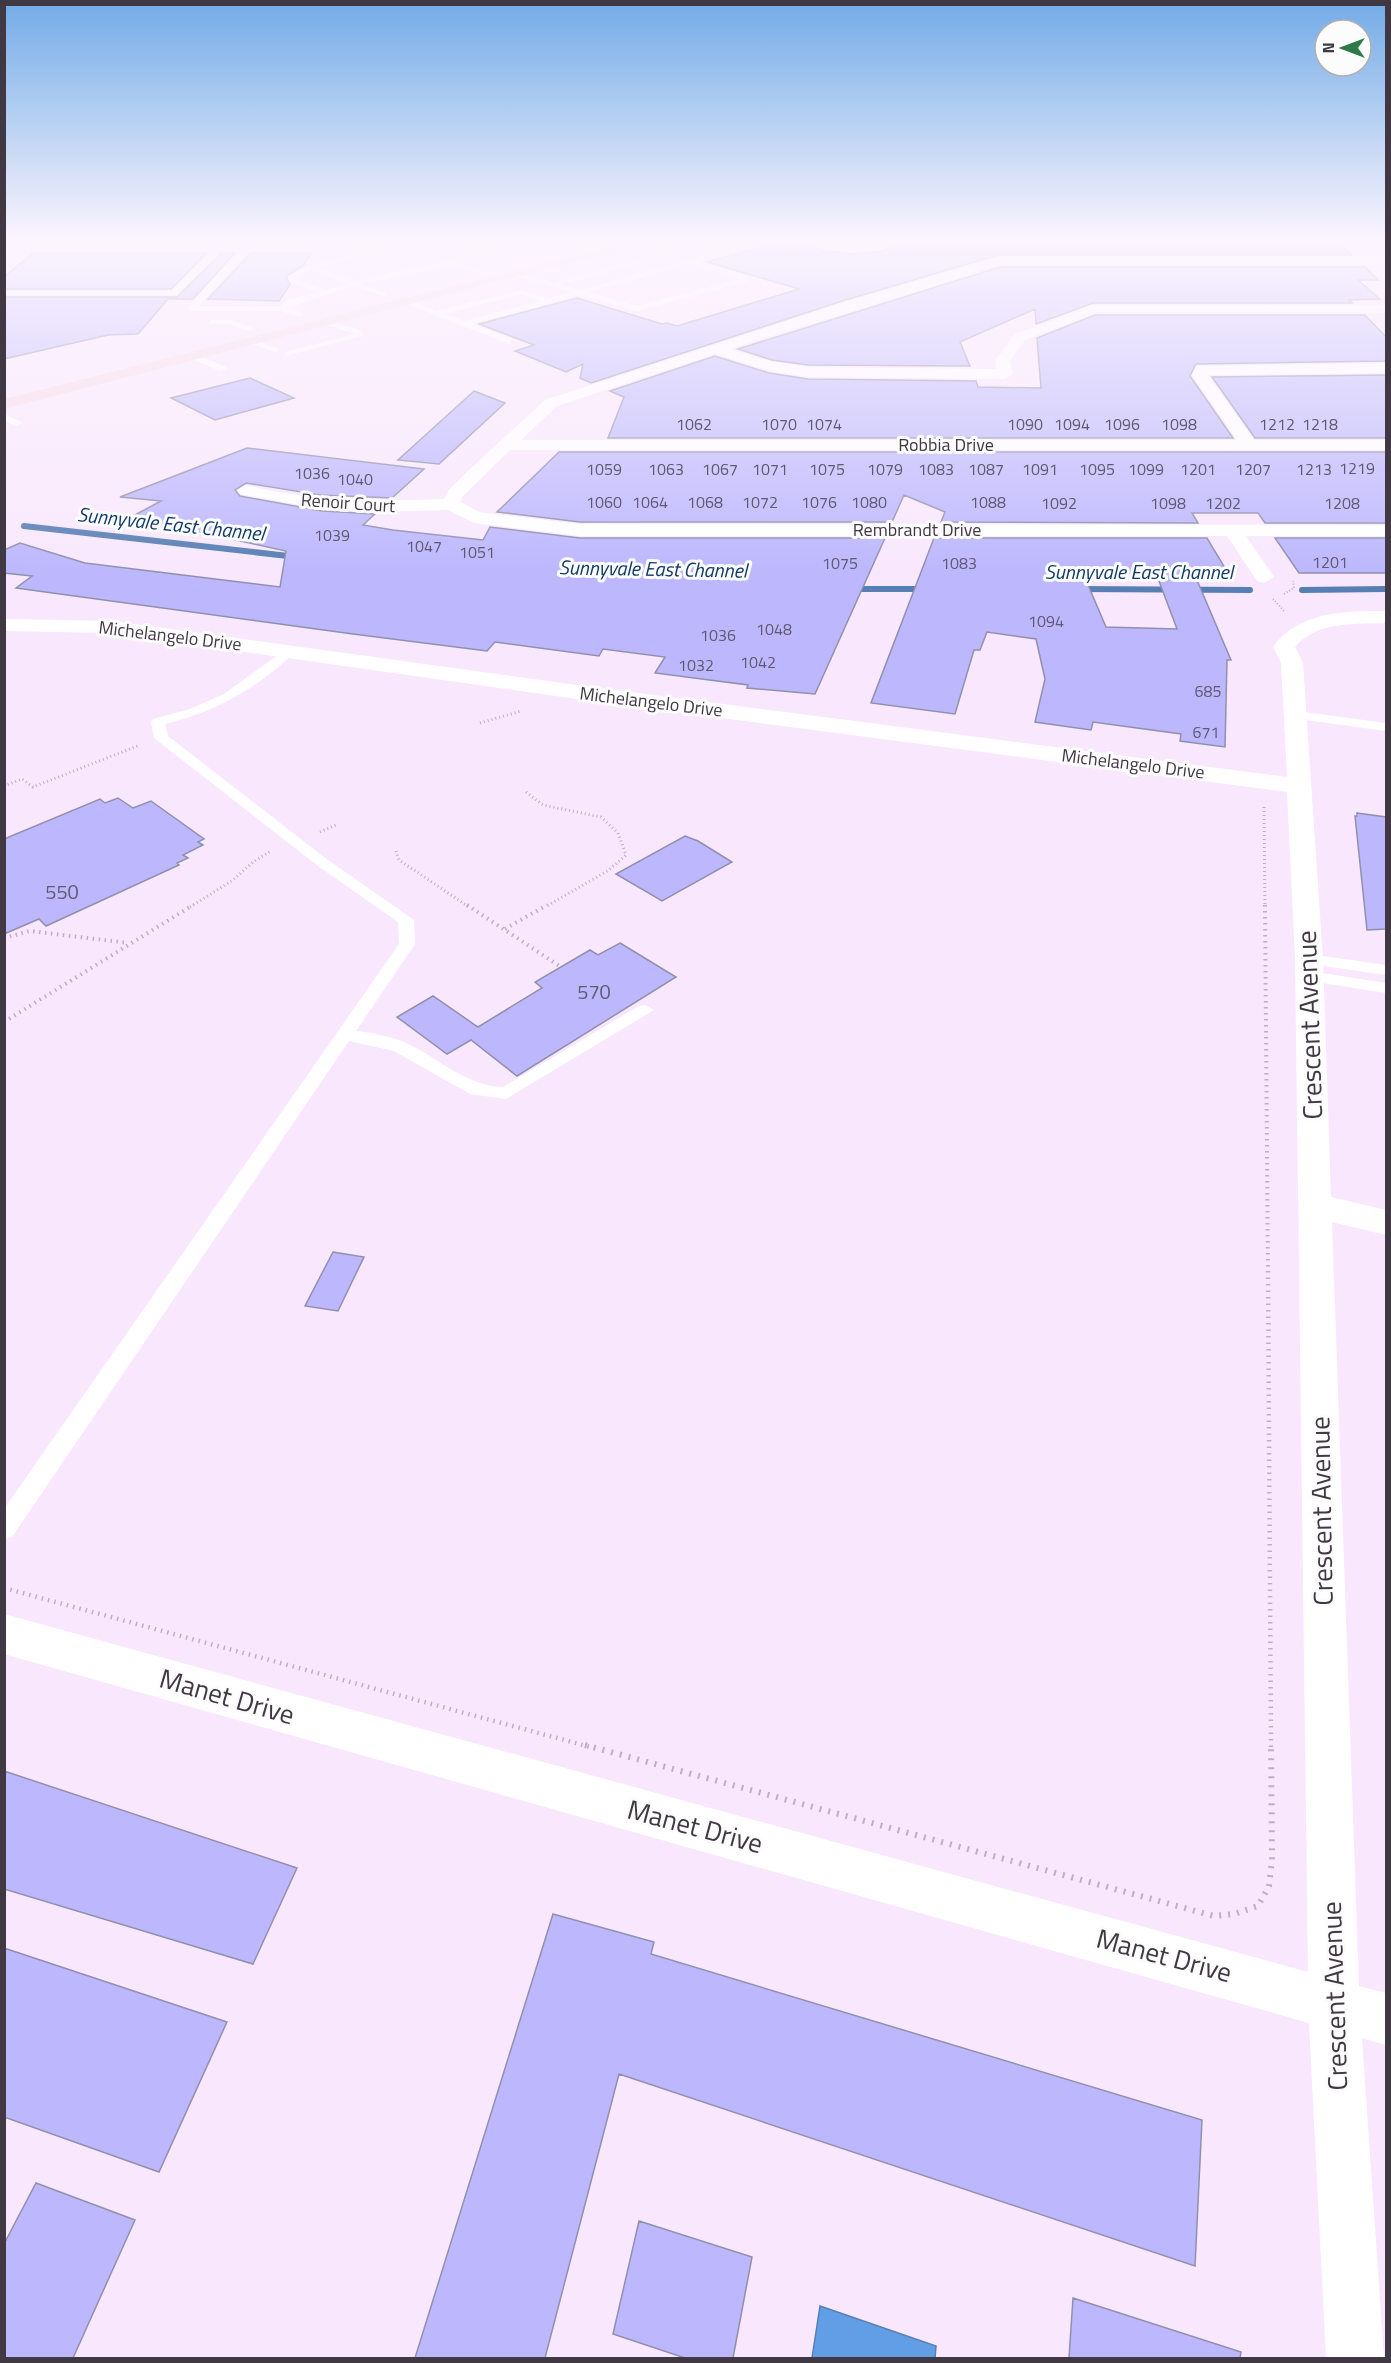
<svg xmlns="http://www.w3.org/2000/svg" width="1391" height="2363" font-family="'Titillium Web',sans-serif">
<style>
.water{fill:#629ee5;stroke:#587fb4;stroke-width:1.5}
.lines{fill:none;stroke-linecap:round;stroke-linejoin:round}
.stream{stroke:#587fb4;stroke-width:6}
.building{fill:#bdb8fe;stroke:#9190ac;stroke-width:1.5;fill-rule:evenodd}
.path-far4{stroke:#beafc1;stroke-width:2;stroke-dasharray:1 2;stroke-linecap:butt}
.path-far3{stroke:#beafc1;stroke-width:3;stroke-dasharray:1 3;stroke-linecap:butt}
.path-far2{stroke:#beafc1;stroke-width:4;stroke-dasharray:1.5 4.5;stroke-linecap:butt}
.path-far1{stroke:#beafc1;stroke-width:4.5;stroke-dasharray:1.5 5;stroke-linecap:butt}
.path{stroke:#beafc1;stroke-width:6;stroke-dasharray:2 7;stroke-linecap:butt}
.service{fill:#fff;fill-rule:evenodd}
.minor{fill:#fff;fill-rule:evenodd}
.primary{fill:#f7dae5;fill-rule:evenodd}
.labels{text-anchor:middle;stroke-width:6;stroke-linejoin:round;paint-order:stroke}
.far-number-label{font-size:16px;fill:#5f5871}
.far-street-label{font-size:18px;fill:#403842;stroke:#fcfcfc}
.far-water-label{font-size:20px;font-style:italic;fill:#103a67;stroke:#fcfcfc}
.number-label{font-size:20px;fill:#5f5871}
.near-street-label{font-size:27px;fill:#403842;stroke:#fcfcfc}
</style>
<rect width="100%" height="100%" fill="#f9e8fd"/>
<!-- water -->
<path class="water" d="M820 2306 936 2346 935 2358H812Z"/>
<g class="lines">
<!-- stream -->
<path class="stream" d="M24 526 297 557
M848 589H928
M1076 589 1250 590
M1302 590 1386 589"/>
</g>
<!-- building -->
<path class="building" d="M782 241H799L824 251 853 254 882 251 907 241H989L1031 244 1342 246 1352 255H998L842 301 591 383 580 378 583 364 566 372 515 351 534 345 479 324 577 298 662 324 667 323 677 326 799 289 707 262Z
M33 253H207L171 289H4V277Z
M222 253H235L193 299H168L138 334 108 335 4 359V297H177Z
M251 253H311L303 266 286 276 290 285 279 301 208 299Z
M1000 267H1365L1378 280H1358L1380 299 1349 300 1352 303H1093L1036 324 1035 309 960 342 970 366 808 365 772 360 738 349Z
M1095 315H1365L1386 337V361L1196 364 1190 376 1233 438H608L624 397 610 391 715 356 769 373 808 379 976 381 978 387 1041 388 1037 338Z
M1386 375V438H1255L1212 377Z
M250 378 294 398 215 420 171 398Z
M474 391 505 403 439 464 398 460Z
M247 448 424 469 392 498 320 495 246 483 235 490 240 496 322 511 375 514 363 525 393 530 483 540 490 527 580 538H885L815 694 747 688 748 685 655 673 665 657 603 649 599 656 495 642 487 651 353 634 16 588 32 576 4 573V550L20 543 85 563 280 587 286 551 131 517 161 501 120 497Z
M559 452H1386V523H1265L1258 513H1192L1198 523 941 522 945 512 904 495 892 522H580L497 512Z
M934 538H1207L1228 573H1194L1231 660H1227L1225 747 1180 741 1181 734 1093 722 1091 730 1035 722 1045 679 1036 639 987 632 980 650H974L955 714 871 703ZM1083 573H1156L1177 629 1106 627Z
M1275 538H1386V573H1299Z
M118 798 133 808 151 801 204 839 198 842 203 845 183 855 188 858 177 863 179 865 46 926 39 919 4 934V839L100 799 105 803Z
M1357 813 1386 817V929L1367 930 1355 816H1357Z
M685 836 698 841 732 862 662 901 616 874Z
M620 943 676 977 517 1076 471 1040 447 1054 397 1017 433 996 478 1027 542 988 535 982 590 950 598 955Z
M333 1252 364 1257 338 1311 305 1306Z
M4 1771 297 1868 253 1964 4 1889Z
M553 1914 654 1942 651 1954 1202 2120 1195 2266 619 2074 545 2358H415Z
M4 1948 227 2022 159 2172 4 2117Z
M36 2183 135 2220 73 2358H4V2244Z
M639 2221 752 2257 733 2358H685L613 2334Z
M1073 2298 1241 2352 1240 2358H1069Z"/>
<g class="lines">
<!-- path-far4 -->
<path class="path-far4" d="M1284 594 1294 588 1293 581
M1273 599 1284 611"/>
<!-- path-far3 -->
<path class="path-far3" d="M480 723 521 711
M4 786 22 779 33 787 140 745
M526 792 543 805 601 817 618 833 626 855 609 870 545 907
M1264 807 1265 907
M320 832 336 825
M396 851 399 860 469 907
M190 907 233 880 253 862 271 851"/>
<!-- path-far2 -->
<path class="path-far2" d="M467 905 561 967
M1265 905 1268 1272
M505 929 547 905
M4 938 30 931 128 943
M4 1022 193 905"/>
<!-- path-far1 -->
<path class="path-far1" d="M1268 1271 1271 1747
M4 1588 590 1747"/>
<!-- path -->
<path class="path" d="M585 1745 1214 1916 1234 1914 1258 1906 1269 1886 1272 1860 1271 1745"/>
<!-- service -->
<path class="service" d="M223 241H231L177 295H4V291H172L213 250 20 249 4 259V253L15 245 218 246Z
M252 241H260L233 267 198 307H279L285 301 317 292 291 283 288 277 308 265 413 241H426L319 267 355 281 414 267 444 263 440 261 444 259 453 262V258L524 241H537L454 262 481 270V274L455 267 435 269 362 284 386 293V297L354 286 287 308 303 313 300 317 280 311H189V307L227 263ZM311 270 347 284 325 290 297 279Z
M758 241H770L698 262 749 277V281L637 311 579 295 472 324 512 339 509 344 402 302 409 300 436 311 522 290 548 298 571 292 515 276V272L553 282 670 252 674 254 562 284 580 290ZM690 264 738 279 637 306 588 292ZM522 294 540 301 464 321 444 314Z
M801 241 853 247 905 241C880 256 826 255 801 241Z
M211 320H230L253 328 249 331 229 324H208Z
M325 320 362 331 363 336 285 356V352L355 334 325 324Z
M249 339 279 349 275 352 249 343Z
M193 353 226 367 227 369 220 371 190 358V354Z
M4 414 20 421 22 423 17 426 4 421Z
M289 647 295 651 293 654C256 689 215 712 165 724L168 736 328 860 414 920 415 944 356 1031C373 1033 391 1036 406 1043 439 1058 465 1086 503 1087L639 1006 645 1005 654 1010 506 1099 470 1094 394 1051 349 1041 12 1537 4 1539V1509L399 944 398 922 318 866 154 738 151 722 153 719 190 709 224 694Z
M1296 711 1386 723V731L1291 718V712Z
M1309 954 1386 965V975L1303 963 1301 959Z
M1309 971 1386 983V993L1303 980 1301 976 1303 972Z"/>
<!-- minor -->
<path class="minor" d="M999 257H1386V265H1000L730 349 772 362 808 367 996 369 995 361 1015 334 1093 305H1386V313H1095L1025 340 1010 361 1013 374 1005 379 808 377 770 371 715 354 557 406 521 440H1237L1192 375 1196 366 1386 363V373L1208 375 1254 440H1386V450H510L462 497 461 502 479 512 580 524 1386 525V536H1246L1274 577 1264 583 1257 581 1227 536H580L474 523 448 510 374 512 322 509 240 494 237 490 246 485C311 501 377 502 444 499L448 491 470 469 545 400 843 303Z
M1386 611V623C1355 624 1317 621 1295 647L1303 663 1323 959 1331 1197 1386 1210V1235L1332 1222 1359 1986 1386 1993V2045L1362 2038 1384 2358H1326L1309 2023 4 1654V1614L1308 1972 1295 959 1287 792 591 701 112 633 4 631V619L112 621 591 687 1287 777 1281 663 1273 647C1298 611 1347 611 1386 611Z"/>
<!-- primary -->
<path class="primary" d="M633 241H654L4 409V399Z"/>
</g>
<!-- sky -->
<linearGradient id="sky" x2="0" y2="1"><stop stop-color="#72abe7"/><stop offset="0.42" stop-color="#fcf5fe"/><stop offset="1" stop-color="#fcf5fe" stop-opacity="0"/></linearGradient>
<rect width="1391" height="572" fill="url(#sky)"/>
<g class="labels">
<!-- far-number labels -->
<g class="far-number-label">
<text x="694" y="430">1062</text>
<text x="779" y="430">1070</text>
<text x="824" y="430">1074</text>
<text x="1025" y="430">1090</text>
<text x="1072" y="430">1094</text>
<text x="1122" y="430">1096</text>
<text x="1179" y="430">1098</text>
<text x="1277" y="430">1212</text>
<text x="1320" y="430">1218</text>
<text x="1357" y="474">1219</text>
<text x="604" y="475">1059</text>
<text x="666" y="475">1063</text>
<text x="720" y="475">1067</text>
<text x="770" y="475">1071</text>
<text x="827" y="475">1075</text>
<text x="885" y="475">1079</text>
<text x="936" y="475">1083</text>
<text x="986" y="475">1087</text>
<text x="1040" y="475">1091</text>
<text x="1097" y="475">1095</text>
<text x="1146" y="475">1099</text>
<text x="1198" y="475">1201</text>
<text x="1253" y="475">1207</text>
<text x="1314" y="475">1213</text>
<text x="312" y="479">1036</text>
<text x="355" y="485">1040</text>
<text x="604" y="508">1060</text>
<text x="650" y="508">1064</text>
<text x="705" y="508">1068</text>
<text x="760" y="508">1072</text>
<text x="819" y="508">1076</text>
<text x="869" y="508">1080</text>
<text x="988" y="508">1088</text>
<text x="1059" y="509">1092</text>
<text x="1168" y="509">1098</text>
<text x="1223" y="509">1202</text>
<text x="1342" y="509">1208</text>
<text x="332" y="541">1039</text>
<text x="424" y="552">1047</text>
<text x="477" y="558">1051</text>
<text x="1330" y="568">1201</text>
<text x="840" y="569">1075</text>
<text x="959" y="569">1083</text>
<text x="1046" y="627">1094</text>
<text x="774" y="635">1048</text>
<text x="718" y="641">1036</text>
<text x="758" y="668">1042</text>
<text x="696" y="671">1032</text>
<text x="1208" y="697">685</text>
<text x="1206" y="738">671</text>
</g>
<!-- far-street labels -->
<g class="far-street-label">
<text x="946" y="451">Robbia Drive</text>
<text transform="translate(348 503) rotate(4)" y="6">Renoir Court</text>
<text x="917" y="536">Rembrandt Drive</text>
<text transform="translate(170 636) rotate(7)" y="6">Michelangelo Drive</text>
<text transform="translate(651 702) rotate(7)" y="6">Michelangelo Drive</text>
<text transform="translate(1133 764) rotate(7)" y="6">Michelangelo Drive</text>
</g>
<!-- far-water labels -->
<g class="far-water-label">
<text transform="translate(171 524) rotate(6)" y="7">Sunnyvale East Channel</text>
<text transform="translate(653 569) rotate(1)" y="7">Sunnyvale East Channel</text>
<text x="1139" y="579">Sunnyvale East Channel</text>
</g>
<!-- number labels -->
<g class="number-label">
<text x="62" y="899">550</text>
<text x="594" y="999">570</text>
</g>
<!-- near-street labels -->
<g class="near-street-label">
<text transform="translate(1310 1025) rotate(-92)" y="9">Crescent Avenue</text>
<text transform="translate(1322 1511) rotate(-91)" y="9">Crescent Avenue</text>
<text transform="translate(227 1697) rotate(16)" y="9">Manet Drive</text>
<text transform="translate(695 1827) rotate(15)" y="9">Manet Drive</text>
<text transform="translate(1164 1956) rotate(15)" y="9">Manet Drive</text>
<text transform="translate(1335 1996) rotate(-92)" y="9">Crescent Avenue</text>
</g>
</g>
<!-- border -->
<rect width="1391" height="2363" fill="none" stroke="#403842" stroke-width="12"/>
<!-- north arrow -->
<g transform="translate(1343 48) rotate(270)"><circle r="28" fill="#fcfcfc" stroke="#b1aeb2" stroke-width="1.5"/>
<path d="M0-4.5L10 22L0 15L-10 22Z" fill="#2e7a49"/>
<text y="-9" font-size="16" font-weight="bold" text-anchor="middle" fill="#403842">N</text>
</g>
</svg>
